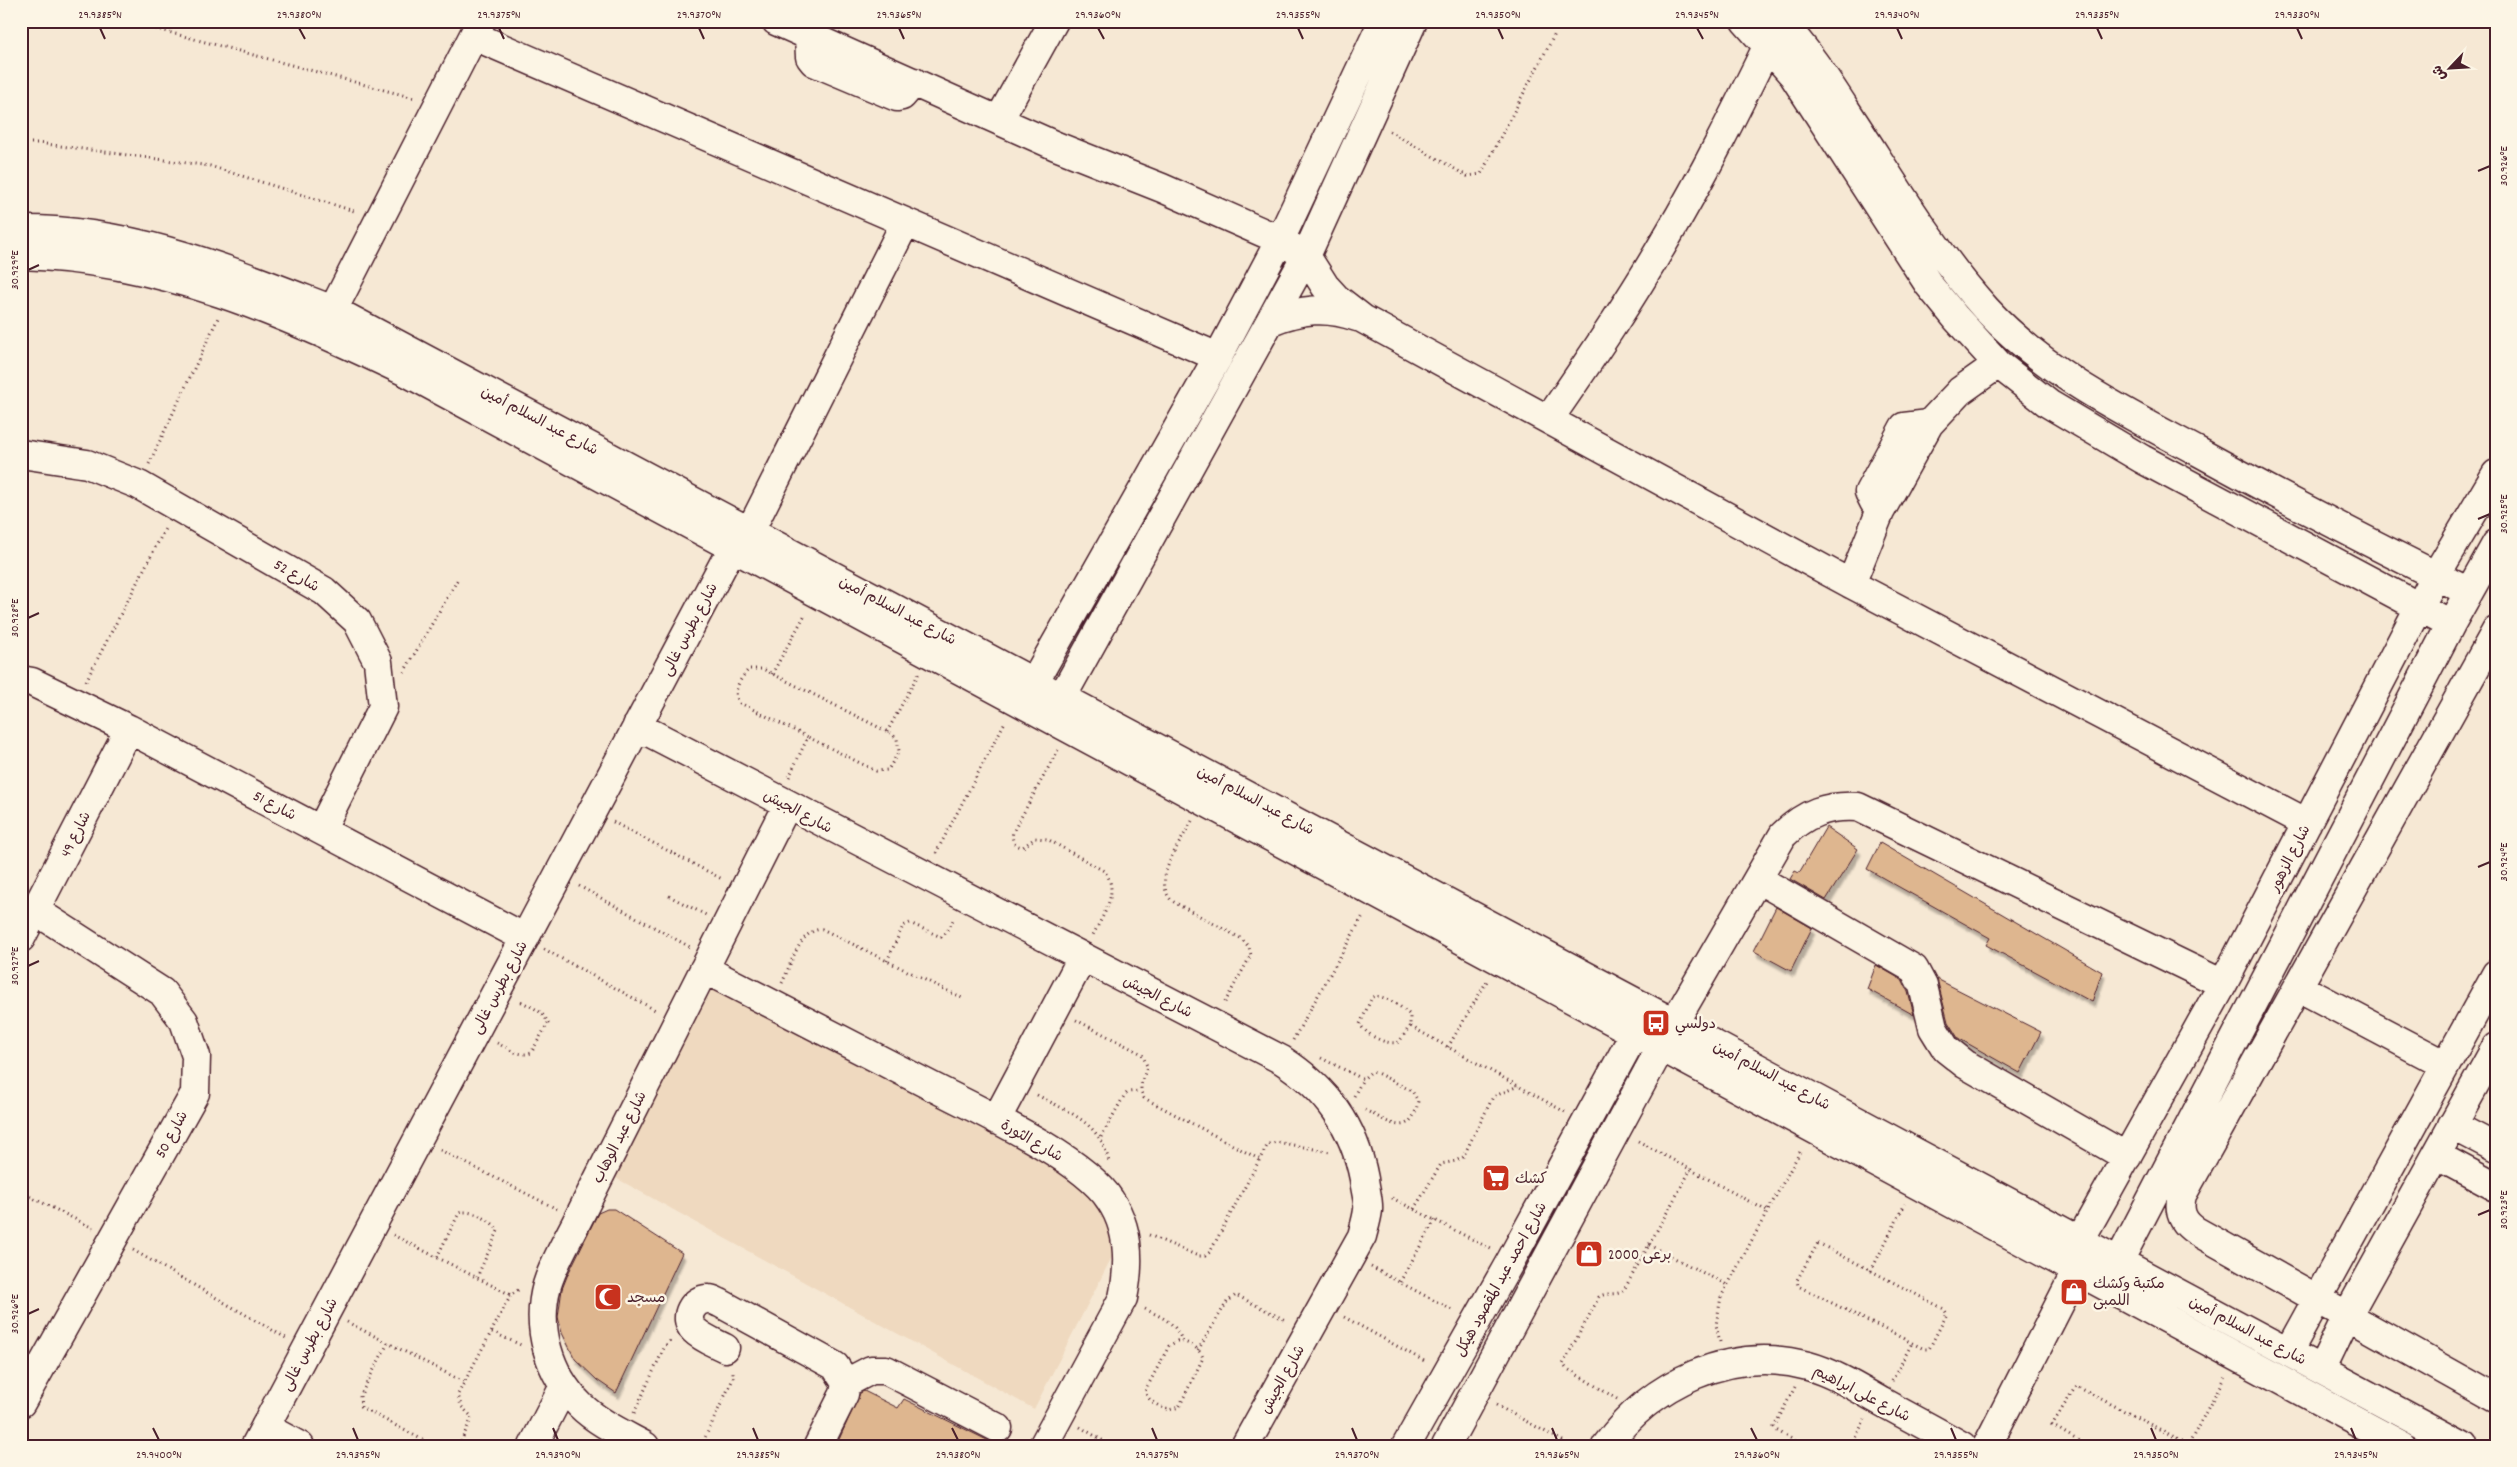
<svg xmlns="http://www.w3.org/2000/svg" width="2517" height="1467" font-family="Dekko,'Playpen Sans Arabic',sans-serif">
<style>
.built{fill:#efd9bf}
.building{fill:#deb68f;stroke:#4a1f2b;filter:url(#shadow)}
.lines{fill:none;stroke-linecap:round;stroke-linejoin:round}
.minor-casing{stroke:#4a1f2b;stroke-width:31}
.path{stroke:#4a1f2b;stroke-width:3;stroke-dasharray:1 4;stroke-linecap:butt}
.minor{stroke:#fcf5e5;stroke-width:28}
.ticks{fill:none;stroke:#4a1f2b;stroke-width:2}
.labels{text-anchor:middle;stroke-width:5;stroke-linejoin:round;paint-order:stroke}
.street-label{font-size:15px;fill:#4a1f2b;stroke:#fcf5e5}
.poi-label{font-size:15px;fill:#4a1f2b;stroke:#fcf5e5;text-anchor:start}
.neatline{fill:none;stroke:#4a1f2b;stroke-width:2}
.ticks-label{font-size:12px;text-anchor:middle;fill:#4a1f2b}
</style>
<defs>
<filter id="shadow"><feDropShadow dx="3" dy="5.5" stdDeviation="1" flood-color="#0004"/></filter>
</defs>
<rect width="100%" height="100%" fill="#f6e8d4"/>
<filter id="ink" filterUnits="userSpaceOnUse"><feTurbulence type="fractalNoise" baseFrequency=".02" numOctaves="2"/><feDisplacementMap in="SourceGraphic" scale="10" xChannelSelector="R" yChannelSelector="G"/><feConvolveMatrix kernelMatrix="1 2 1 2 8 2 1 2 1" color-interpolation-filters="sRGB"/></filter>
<g filter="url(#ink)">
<!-- built -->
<path class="built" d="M712 989 1081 1181 1108 1205 1117 1247 1034 1409 614 1177Z"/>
<!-- building -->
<path class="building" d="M1826 827 1858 849 1826 900 1790 879 1795 871 1799 873Z
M1880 843 2102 972 2092 1002 1986 945 1990 938 1867 869Z
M1776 907 1812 928 1791 971 1754 951Z
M1876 965 1902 980 1908 992 1914 1015 1867 989Z
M1937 979 2041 1032 2020 1073 1958 1038 1948 1022Z
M607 1209H614L682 1253 616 1393 597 1380 575 1359 562 1333 558 1317 562 1289 568 1274 598 1213Z
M864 1391 898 1408 904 1399 991 1442 1004 1446H836L860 1393Z"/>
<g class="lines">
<defs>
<path id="minor" d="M776 21 1056 146 1162 188 1280 240 1306 256 1325 286 1336 298 1363 319 1851 584 2307 823
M1745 21 1793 75 1929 285 1956 318 1998 364 2049 404 2142 459 2451 624
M1780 21C1806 48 1826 79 1846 110 1891 178 1931 248 1986 309 2045 373 2123 411 2199 452 2288 501 2378 547 2469 592
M474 36 1218 357
M809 37 810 57 814 62 897 97 902 96 914 82
M999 120 1054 21
M21 230C133 229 231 271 333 310L1648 1009 2463 1446
M21 255C161 259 284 313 408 373L2403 1446
M333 310 481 21
M1271 321C1301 309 1326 306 1357 317
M1549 419C1590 360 1631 300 1667 237 1704 175 1736 110 1768 45
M21 454 87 464 139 485 324 591 357 621 378 662 383 707 321 830
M1874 502 1869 492 1904 427 1929 424
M750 531 905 223
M1851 584 1880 512 1929 424 1960 391 1998 364
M2496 631 2182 1195C2178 1211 2182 1222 2196 1231L2496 1399
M21 680 32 682 129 729 525 938
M1034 682 1218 357 1280 240 1383 21
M1062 697 1306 256 1413 21
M637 726 1282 1060C1327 1089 1354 1126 1364 1179 1365 1189 1369 1201 1368 1210 1367 1219 1364 1228 1362 1236L1245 1446
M1758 879 1914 969 1923 986 1933 1028 1946 1049 1965 1064 2127 1157
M21 938 129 729
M704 969C781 1008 857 1048 933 1087 980 1111 1083 1158 1110 1200 1130 1229 1130 1264 1123 1298L1043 1446
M2298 987 2446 1065
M996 1120 1082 958
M2452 1125 2496 1148
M2436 1155 2496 1187
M2080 1240 2223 984 2436 575 2496 474
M2119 1261 2451 624 2496 544
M725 1348C715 1343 702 1338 694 1330 682 1318 693 1298 709 1299 713 1299 717 1302 720 1303L835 1366 846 1383 844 1394 818 1446
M2288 1352 2496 974
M2321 1370 2347 1316 2496 1047
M846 1383 871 1370H886L998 1428
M21 1403 195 1093 196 1056 184 1021 162 992 36 911
M265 1427 300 1446
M255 1446 741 531
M533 1446 564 1386
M645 1446C623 1434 597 1422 580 1405 549 1374 535 1328 547 1285 554 1262 567 1241 578 1219L787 805
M1406 1446 1511 1260 1644 1016
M1446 1446 1674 1023 1783 835C1805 813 1827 805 1858 807L2223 984
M1606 1446C1651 1383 1731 1345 1808 1366 1834 1373 1859 1389 1882 1402 1909 1417 1936 1431 1962 1446
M1987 1446 2077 1270"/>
</defs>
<!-- minor casing -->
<use href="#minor" class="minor-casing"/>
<!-- path -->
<path class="path" d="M127 21 414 98
M1389 131 1467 176 1481 174 1556 32
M21 143H38L210 166 357 212
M149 464 218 318
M404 672 458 579
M772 674 806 613
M86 681 166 527
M887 732 919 673
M1058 750 1013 832C1011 840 1014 846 1023 847L1035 838 1047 839 1104 871C1121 891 1103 915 1093 935
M789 777 808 737 876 771 888 770 899 751 897 739 892 734 763 669H749C740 679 731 692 740 703L808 737
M1192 821C1180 844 1151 879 1172 901L1242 939 1249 947 1251 955 1224 1004
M613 822 722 879
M936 853 1005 722
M579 886 690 947
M669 896 706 915
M544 949 657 1011
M887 961 903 926 910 923 941 937 947 932 954 918
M782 983C791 965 799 930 822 929L964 999
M1076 1020 1142 1054 1147 1066C1144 1079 1137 1085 1144 1098L1259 1159
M1410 1026 1399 1042C1387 1046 1366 1035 1360 1024L1372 997C1382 993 1402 1007 1410 1015V1026L1565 1112
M1293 1040 1364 914
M497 1043C507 1048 519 1057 531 1053L548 1023C543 1010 529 1006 518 1000
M1448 1047 1487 981
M1321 1058 1363 1079 1371 1072 1377 1073 1412 1091 1418 1101C1411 1141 1387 1121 1365 1110
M1037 1095C1070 1113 1100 1122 1109 1162
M1354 1096 1363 1079
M1101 1137 1124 1096 1128 1092 1140 1091
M1638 1141 1767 1211
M440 1150 557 1209
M21 1192 93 1228
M1392 1198 1491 1249
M1414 1209 1441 1164 1456 1161 1463 1157 1493 1097 1518 1086
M393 1235 511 1295 521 1288
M1149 1235 1198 1256H1205L1210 1252 1268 1144 1277 1142 1330 1152
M1818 1243 1944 1309 1947 1314 1929 1349H1924L1798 1286 1797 1280Z
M1649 1245 1727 1285
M133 1250 286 1338
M437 1257 459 1213C469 1208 494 1221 498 1231L477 1277
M1371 1267 1454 1311
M1871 1271 1905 1204
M1400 1282 1435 1220
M1145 1309C1161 1317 1176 1322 1182 1341
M1344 1317 1426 1362
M347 1322 464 1382
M492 1332 521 1345
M1177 1341C1187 1341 1200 1348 1203 1358L1179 1407 1169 1410C1160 1407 1147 1401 1145 1391L1169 1346Z
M1720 1342 1716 1325 1721 1297 1801 1150
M388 1343 360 1396 361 1407 434 1446
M1198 1350 1227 1302 1236 1295 1287 1321
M1892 1381 1912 1343
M1795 1387 1774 1427 1776 1430 1804 1446
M1617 1399 1566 1368 1563 1364 1599 1297C1607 1291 1616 1297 1624 1290L1691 1169
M1496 1405 1572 1446
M634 1413 665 1346 672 1339
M1080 1427 1112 1446
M2189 1444 2225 1376
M459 1446 472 1417 461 1406 458 1394 511 1295
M701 1446 733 1379V1369
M1851 1446 1865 1419
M2087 1446 2052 1425 2076 1386 2192 1446"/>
<!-- minor -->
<use href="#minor" class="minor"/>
</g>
</g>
<!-- ticks -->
<path class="ticks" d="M100 28 105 39M299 28 305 39M499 28 504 39M699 28 704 39M899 28 904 39M1098 28 1104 39M1298 28 1303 39M1498 28 1503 39M1697 28 1703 39M1897 28 1902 39M2097 28 2102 39M2297 28 2302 39M2478 171 2490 166M28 270 39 265M2478 519 2490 514M28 618 39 613M2478 867 2490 862M28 966 39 961M2478 1215 2490 1210M28 1314 39 1309M153 1428 159 1440M353 1428 358 1440M553 1428 558 1440M753 1428 758 1440M952 1428 958 1440M1152 1428 1157 1440M1352 1428 1357 1440M1552 1428 1557 1440M1751 1428 1757 1440M1951 1428 1956 1440M2151 1428 2156 1440M2351 1428 2356 1440"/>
<!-- icons -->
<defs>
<symbol id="bus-square" viewBox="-11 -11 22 22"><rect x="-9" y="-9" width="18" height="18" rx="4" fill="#c8321e" stroke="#fcf5e5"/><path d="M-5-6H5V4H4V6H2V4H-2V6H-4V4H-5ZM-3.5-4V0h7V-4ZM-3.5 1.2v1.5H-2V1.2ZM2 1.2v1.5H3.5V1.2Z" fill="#fff"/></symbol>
<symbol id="supermarket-square" viewBox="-11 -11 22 22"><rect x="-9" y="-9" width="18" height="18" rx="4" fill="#c8321e" stroke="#fcf5e5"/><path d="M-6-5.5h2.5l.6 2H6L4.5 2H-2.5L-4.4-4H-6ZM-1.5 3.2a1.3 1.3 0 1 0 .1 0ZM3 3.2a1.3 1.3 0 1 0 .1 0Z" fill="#fff"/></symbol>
<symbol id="shop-square" viewBox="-11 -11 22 22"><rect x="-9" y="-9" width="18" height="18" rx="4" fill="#c8321e" stroke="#fcf5e5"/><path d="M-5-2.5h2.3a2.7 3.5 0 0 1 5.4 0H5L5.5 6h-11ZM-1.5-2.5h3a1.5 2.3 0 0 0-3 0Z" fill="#fff"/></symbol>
<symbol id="mosque-square" viewBox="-11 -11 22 22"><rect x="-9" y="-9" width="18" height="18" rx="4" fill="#c8321e" stroke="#fcf5e5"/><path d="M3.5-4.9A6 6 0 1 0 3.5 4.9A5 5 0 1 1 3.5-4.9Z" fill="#fff"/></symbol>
</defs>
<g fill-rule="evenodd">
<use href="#bus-square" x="1640" y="1007" width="32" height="32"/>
<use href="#supermarket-square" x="1480" y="1162" width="32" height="32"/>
<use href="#shop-square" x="1573" y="1238" width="32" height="32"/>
<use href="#shop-square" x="2058" y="1276" width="32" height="32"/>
<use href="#mosque-square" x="592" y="1281" width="32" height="32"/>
</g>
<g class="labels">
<!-- street labels -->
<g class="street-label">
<text transform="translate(540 420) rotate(28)" y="5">شارع عبد السلام أمين</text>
<text transform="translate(297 575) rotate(30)" y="5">شارع 52</text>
<text transform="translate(898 610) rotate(28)" y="5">شارع عبد السلام أمين</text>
<text transform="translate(689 629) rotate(-62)" y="5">شارع بطرس غالى</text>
<text transform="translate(1256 800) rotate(28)" y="5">شارع عبد السلام أمين</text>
<text transform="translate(275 805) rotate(28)" y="5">شارع 51</text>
<text transform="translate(798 811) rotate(28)" y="5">شارع الجيش</text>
<text transform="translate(75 834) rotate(-63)" y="5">شارع 49</text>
<text transform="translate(2289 858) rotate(-63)" y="5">شارع الزهور</text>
<text transform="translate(499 987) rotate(-62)" y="5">شارع بطرس غالى</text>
<text transform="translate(1158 996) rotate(27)" y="5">شارع الجيش</text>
<text transform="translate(1772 1075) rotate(28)" y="5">شارع عبد السلام أمين</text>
<text transform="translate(171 1134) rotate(-61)" y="5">شارع 50</text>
<text transform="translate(619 1137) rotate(-63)" y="5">شارع عبد الوهاب</text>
<text transform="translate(1032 1140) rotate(30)" y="5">شارع الثورة</text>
<text transform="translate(1500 1279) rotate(-61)" y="5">شارع احمد عبد المقصود هيكل</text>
<text transform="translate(2248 1330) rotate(28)" y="5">شارع عبد السلام أمين</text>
<text transform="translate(309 1344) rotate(-62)" y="5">شارع بطرس غالى</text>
<text transform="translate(1282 1379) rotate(-61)" y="5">شارع الجيش</text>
<text transform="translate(1862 1393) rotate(27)" y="5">شارع على ابراهيم</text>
</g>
<!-- poi labels -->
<g class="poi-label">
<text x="1675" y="1028">دولسي</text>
<text x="1515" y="1183">كشك</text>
<text x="1608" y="1259">برعى 2000</text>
<text x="2093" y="1288">مكتبة وكشك<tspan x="2093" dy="17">اللمبى</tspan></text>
<text x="627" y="1302">مسجد</text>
</g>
</g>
<!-- margin -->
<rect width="2517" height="1467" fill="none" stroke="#fcf5e5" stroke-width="55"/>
<!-- north arrow -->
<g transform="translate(2450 68) rotate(245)" stroke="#fcf5e5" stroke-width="4" paint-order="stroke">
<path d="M0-4L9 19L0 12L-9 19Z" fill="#4a1f2b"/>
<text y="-8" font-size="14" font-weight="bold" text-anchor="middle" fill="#4a1f2b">ش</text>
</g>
<rect x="28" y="28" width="2462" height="1412" class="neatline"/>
<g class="ticks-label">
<text x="100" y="18">29.9385°N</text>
<text x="299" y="18">29.9380°N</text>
<text x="499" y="18">29.9375°N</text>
<text x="699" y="18">29.9370°N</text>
<text x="899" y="18">29.9365°N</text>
<text x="1098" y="18">29.9360°N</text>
<text x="1298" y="18">29.9355°N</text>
<text x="1498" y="18">29.9350°N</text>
<text x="1697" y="18">29.9345°N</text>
<text x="1897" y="18">29.9340°N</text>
<text x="2097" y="18">29.9335°N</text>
<text x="2297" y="18">29.9330°N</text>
<text transform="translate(2503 166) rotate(-90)" y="4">30.926°E</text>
<text transform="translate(14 270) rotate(-90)" y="4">30.929°E</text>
<text transform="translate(2503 514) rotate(-90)" y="4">30.925°E</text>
<text transform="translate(14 618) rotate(-90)" y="4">30.928°E</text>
<text transform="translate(2503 862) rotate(-90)" y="4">30.924°E</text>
<text transform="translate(14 966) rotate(-90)" y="4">30.927°E</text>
<text transform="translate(2503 1210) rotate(-90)" y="4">30.923°E</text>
<text transform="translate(14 1314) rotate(-90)" y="4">30.926°E</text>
<text x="159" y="1458">29.9400°N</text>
<text x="358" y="1458">29.9395°N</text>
<text x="558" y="1458">29.9390°N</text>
<text x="758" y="1458">29.9385°N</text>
<text x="958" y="1458">29.9380°N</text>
<text x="1157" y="1458">29.9375°N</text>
<text x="1357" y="1458">29.9370°N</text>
<text x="1557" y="1458">29.9365°N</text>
<text x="1757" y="1458">29.9360°N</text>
<text x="1956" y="1458">29.9355°N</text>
<text x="2156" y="1458">29.9350°N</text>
<text x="2356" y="1458">29.9345°N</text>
</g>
</svg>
